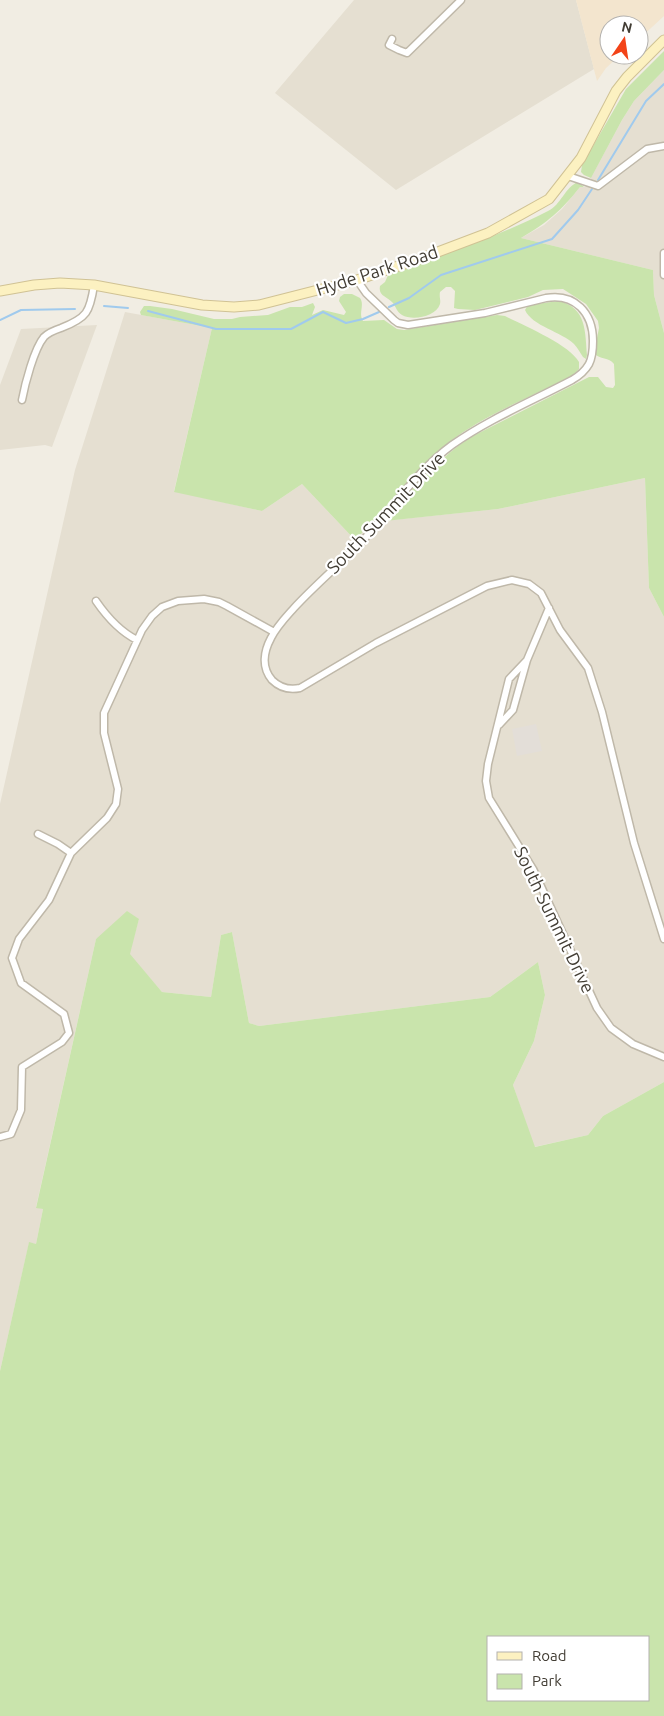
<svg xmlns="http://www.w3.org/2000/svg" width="664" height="1716" font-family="Ubuntu,sans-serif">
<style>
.residential{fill:#e5dfd1}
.commercial{fill:#f3e5ce}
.industrial{fill:#e3ded8}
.green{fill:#c9e4ac;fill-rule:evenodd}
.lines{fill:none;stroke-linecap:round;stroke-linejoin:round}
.stream{stroke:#a0caed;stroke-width:2}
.minor-casing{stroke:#bfb8a9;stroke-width:9}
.secondary-casing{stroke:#d0c294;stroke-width:11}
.minor{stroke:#fff;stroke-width:6}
.secondary{stroke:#fcf1c1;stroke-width:9}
.labels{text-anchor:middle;stroke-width:4.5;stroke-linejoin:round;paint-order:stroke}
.street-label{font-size:18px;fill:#423d34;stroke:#fff}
</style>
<rect width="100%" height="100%" fill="#f1ede3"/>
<!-- residential -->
<path class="residential" d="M354 0H576L594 69 396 190 275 93Z
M664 70V333L654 295 653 270 521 238 544 225 562 209 580 187H586L622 120 634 101Z
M125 312 212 328 174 491 262 511 302 484 355 540 373 522 498 509 645 478 649 588 664 617V1082L603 1116 588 1135 534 1147 513 1085 534 1041 545 995 538 962 490 997 259 1026 249 1023 232 932 221 935 211 997 162 992 129 954 139 919 96 939 36 1207 43 1209 36 1244 29 1243 0 1371V804L75 470Z
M97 325 52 447 45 445 0 450V385L21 329Z"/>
<!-- commercial -->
<path class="commercial" d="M576 0H664V16L639 39V25H609V55H620L606 68 597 81Z"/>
<!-- industrial -->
<path class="industrial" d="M536 724 542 751 517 756 512 729Z"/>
<!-- green -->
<path class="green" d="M664 51V70L634 101 622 120 591 178 584 175 581 172 582 165 626 89Z
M578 182 584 187H580C561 211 548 222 521 238L653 270 654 295 664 333V617L649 588 645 478 498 509 385 521C412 490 437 459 471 437L589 377H598L606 387 613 388 615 385 614 364C609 357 600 360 594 353L599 328 598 321 586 304 563 289 543 290 528 297 475 310 458 309 454 308 455 291 451 287H446L440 292C439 297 441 300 440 304 436 317 412 321 402 315 397 312 396 307 393 303 387 296 378 296 380 286L385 282 389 273C443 255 497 237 548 211 561 205 565 187 578 182Z
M344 294H352L360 298C365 305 358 313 363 321L384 320 397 329 404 330 497 315 505 316C523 325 570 345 579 362V369L573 375C532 397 485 414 448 443 413 472 387 508 355 540L302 484 262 511 174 492 212 328 141 315 140 312 144 306H150L172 309 214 319H232L240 317 268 315 290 307H302L313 303 315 307 312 315 323 310 344 315 346 312 339 301 340 297Z
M559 301C587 308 585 332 587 355L586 359 583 357C580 353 578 348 574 344 562 332 532 326 525 310L528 305Z
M127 911 139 919 130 954 162 992 211 997 221 935 232 932 249 1023 259 1026 490 997 538 962 545 995 534 1041 513 1085 535 1147 588 1135 603 1116 664 1082V1716H0V1371L29 1242 36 1244 43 1209 36 1208 96 939ZM648 1637V1700H488V1637Z"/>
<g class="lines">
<!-- stream -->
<path class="stream" d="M598 180 646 101 664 84
M104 306 128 308
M389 307 409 298 441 275 552 239 578 210 592 189
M148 311 216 329H291L323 312 346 323 363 319 379 312
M0 320 21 310 75 309"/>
<defs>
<path id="minor" d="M392 39 389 45 399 50 407 53 461 0
M568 176 598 186 647 149 664 146
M664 253V275
M357 280 366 293 394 320 398 323 408 325 485 313 546 298C575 293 593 313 593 341 593 349 592 358 589 364 585 371 579 376 572 380 532 401 489 419 452 445 419 469 394 506 367 536 344 561 317 583 294 608 286 617 277 626 271 638 264 651 261 667 272 680 280 688 290 690 300 688L376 643 487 586 512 580 529 584 541 593 560 630 588 668 602 712 634 843 664 939
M22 400C25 384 34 349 44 337 49 332 55 330 61 328 87 318 90 312 94 285
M96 601C107 617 119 631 137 640
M527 660 509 679 488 764 486 781 489 798 533 869 597 1008 611 1028 633 1044 664 1057
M499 725 513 710 527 660 549 608
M38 834 58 844 71 853
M0 1137 11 1134 21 1110 22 1067 62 1042 69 1033 64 1014 21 983 12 958 19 939 49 900 71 853 107 818 116 804 118 789 104 733V713L142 630 152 616 162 607 178 601 204 599 219 602 227 606 274 632"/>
<path id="secondary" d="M0 291 34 285 60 283 94 285 202 305 234 307 259 305 357 280 422 258 488 233 549 199 581 158 616 91 627 77 664 40"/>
</defs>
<!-- minor casing -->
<use href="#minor" class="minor-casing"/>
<!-- secondary casing -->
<use href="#secondary" class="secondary-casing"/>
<!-- minor -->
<use href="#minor" class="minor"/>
<!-- secondary -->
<use href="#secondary" class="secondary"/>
</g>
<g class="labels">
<!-- street labels -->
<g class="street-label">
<text transform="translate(377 271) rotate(-18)" y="6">Hyde Park Road</text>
<text transform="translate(386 513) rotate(-46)" y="6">South Summit Drive</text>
<text transform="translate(554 920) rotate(64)" y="6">South Summit Drive</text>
</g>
</g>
<!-- legend -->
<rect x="487" y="1636" width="162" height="65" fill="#ffffff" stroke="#b3b1ae"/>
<rect x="497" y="1652" width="25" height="8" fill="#fcf1c1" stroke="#b3b1ae"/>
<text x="532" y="1661" font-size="15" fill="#423d34">Road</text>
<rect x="497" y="1674" width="25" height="15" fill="#c9e4ac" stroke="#b3b1ae"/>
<text x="532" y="1686" font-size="15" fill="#423d34">Park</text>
<!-- north arrow -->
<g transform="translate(624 40) rotate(13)"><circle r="24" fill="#ffffff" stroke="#b3b1ae"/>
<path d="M0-4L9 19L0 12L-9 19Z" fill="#f34318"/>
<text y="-8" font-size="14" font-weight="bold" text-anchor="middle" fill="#423d34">N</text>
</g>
</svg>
